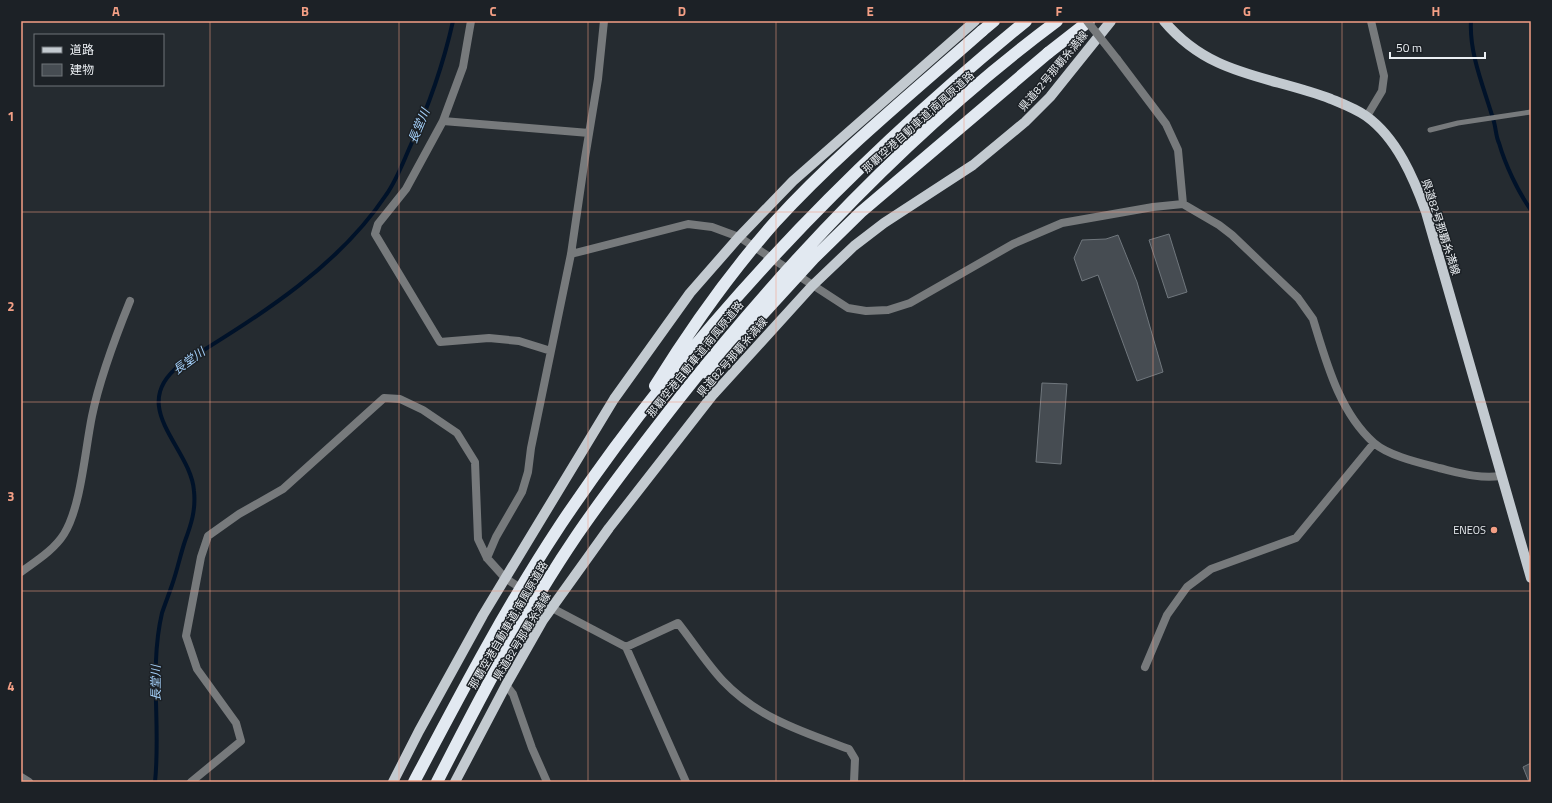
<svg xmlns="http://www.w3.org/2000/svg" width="1552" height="803" font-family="'Titillium Web','Noto Sans JP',sans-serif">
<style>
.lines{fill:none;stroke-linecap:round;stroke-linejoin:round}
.stream{stroke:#001229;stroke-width:4}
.building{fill:#464c52;stroke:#70777d}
.service{stroke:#777a7c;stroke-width:5}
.minor{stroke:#777a7c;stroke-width:8}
.tertiary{stroke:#777a7c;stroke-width:8}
.primary{stroke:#c3cad0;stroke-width:10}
.motorway{stroke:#e2e9f1;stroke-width:12}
.minor-bridge{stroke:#777a7c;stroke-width:8}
.motorway-bridge{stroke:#e2e9f1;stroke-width:12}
.grid{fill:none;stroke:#f39f85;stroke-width:1;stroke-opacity:0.55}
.poi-dot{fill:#f39f85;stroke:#1c2126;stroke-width:1.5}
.labels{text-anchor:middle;stroke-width:3;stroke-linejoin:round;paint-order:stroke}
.street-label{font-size:11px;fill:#ecf0f4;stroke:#1c2126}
.poi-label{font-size:11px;fill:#ecf0f4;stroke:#1c2126;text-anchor:end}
.water-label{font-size:12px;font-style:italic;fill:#a5d1fb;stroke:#1c2126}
.neatline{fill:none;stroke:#f39f85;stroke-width:1.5}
.grid-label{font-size:13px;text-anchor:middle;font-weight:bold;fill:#f39f85}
</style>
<rect width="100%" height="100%" fill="#252b30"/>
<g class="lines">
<!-- stream -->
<path class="stream" d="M1471 21C1469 55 1485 90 1494 122 1496 129 1496 137 1499 143 1505 164 1518 192 1531 210
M155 782C161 726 149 668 162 613 165 604 169 594 172 585 177 571 180 556 185 541 191 525 196 510 194 491 191 447 126 407 180 365 255 318 336 270 386 195 396 181 402 165 409 149 428 108 443 66 453 21"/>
</g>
<!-- building -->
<path class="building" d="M1169 234 1187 292 1168 298 1149 240Z
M1118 235 1137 282 1163 372 1137 381 1098 275 1082 281 1074 258 1082 240 1106 239Z
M1042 383 1067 384 1061 464 1036 462Z
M1531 763V782H1529L1523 767Z"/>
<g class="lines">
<!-- service -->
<path class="service" d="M1430 130 1458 123 1531 112"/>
<!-- minor -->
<path class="minor" d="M471 21 463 67 443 121 406 189 378 224 375 234 440 342 489 338 519 341 551 351
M1117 59 1166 124 1178 150 1183 204
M1367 116 1382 91 1384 76 1371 21
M443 121 589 133
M571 254 688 224 712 227 739 237 848 308 866 311 888 310 910 303 1013 244 1062 223 1153 207 1183 204 1219 225 1232 235 1298 298 1313 319C1326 361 1339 412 1374 443 1389 456 1420 463 1439 468 1460 473 1479 479 1501 476
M487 558 496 537 522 492 528 472 531 448 571 254 585 158 598 79 604 21
M21 572C36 561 54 550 64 534 81 507 85 450 92 416 100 377 115 338 130 301
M626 647 678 623C693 642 707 664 723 681 758 718 803 732 849 749L855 759 854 782
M1145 667 1167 615 1187 587 1211 569 1296 538 1374 443
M506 685 513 694 532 748 547 782
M191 782 241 741 236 723 197 669 186 636 201 557 208 536 239 514 283 489 384 398 400 399 423 410 457 433 475 462 478 539 487 558 505 578 552 608 626 647 686 782"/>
<!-- tertiary -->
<path class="tertiary" d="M21 777 29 782"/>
<!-- primary -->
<path class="primary" d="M1164 21C1211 77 1268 75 1331 99 1343 104 1356 109 1366 116 1397 138 1414 179 1426 212L1531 578
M393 782 419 731 483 615 614 399 690 293 739 237 793 181 975 21
M455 782 506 685 543 620 609 528 712 396 812 286 854 246 884 223 973 165 1025 122 1050 97 1111 21"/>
<!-- motorway -->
<path class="motorway" d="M982 31 994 21
M1048 53 1089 21"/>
<!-- minor-bridge -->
<path class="minor-bridge" d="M1087 21 1117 59"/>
<!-- motorway-bridge -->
<path class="motorway-bridge" d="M708 374 814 258 861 212 1048 53
M655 386C691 328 730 273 775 222 838 153 912 93 982 31
M414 782C460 695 506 607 561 524 689 333 848 166 1026 21
M437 782C480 698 524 613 577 535 610 487 645 442 681 396 791 257 915 127 1057 21"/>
</g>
<!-- grid -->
<path class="grid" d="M210 21V782M399 21V782M588 21V782M776 21V782M964 21V782M1153 21V782M1342 21V782M21 212H1531M21 402H1531M21 591H1531"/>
<!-- markers -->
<circle class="poi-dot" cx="1494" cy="530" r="4"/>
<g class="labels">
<!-- street labels -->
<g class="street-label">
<text transform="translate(1053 71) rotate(-50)" y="4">県道82号那覇糸満線</text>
<text transform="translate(918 122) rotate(-42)" y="4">那覇空港自動車道;南風原道路</text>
<text transform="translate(1441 227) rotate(72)" y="4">県道82号那覇糸満線</text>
<text transform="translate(732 357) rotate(-49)" y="4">県道82号那覇糸満線</text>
<text transform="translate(695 359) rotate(-51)" y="4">那覇空港自動車道;南風原道路</text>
<text transform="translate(508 625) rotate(-60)" y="4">那覇空港自動車道;南風原道路</text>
<text transform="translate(522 636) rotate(-59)" y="4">県道82号那覇糸満線</text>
</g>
<!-- poi labels -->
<g class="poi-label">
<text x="1486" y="534">ENEOS</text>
</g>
<!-- water labels -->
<g class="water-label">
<text transform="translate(419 126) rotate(-67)" y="4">長堂川</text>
<text transform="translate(189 361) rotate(-36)" y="4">長堂川</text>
<text transform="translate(156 683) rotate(-90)" y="4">長堂川</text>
</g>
</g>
<!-- border -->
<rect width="1552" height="803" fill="none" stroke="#1c2126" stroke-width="44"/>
<!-- legend -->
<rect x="34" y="34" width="130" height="52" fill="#1c2126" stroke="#6f7478"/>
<rect x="42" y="47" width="20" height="6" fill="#c3cad0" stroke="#6f7478"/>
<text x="70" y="54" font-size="12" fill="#ecf0f4">道路</text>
<rect x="42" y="64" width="20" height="12" fill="#464c52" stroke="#6f7478"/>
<text x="70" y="74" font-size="12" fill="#ecf0f4">建物</text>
<!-- scale -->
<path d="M1390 52v6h95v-6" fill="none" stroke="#ecf0f4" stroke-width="2"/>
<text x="1396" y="52" font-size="12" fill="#ecf0f4" stroke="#1c2126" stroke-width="3" paint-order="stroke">50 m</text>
<rect x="22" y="22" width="1508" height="759" class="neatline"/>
<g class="grid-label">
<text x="116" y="16">A</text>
<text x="305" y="16">B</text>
<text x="493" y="16">C</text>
<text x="682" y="16">D</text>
<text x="870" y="16">E</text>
<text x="1059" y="16">F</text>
<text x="1247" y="16">G</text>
<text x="1436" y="16">H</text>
<text x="11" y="121">1</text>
<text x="11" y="311">2</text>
<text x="11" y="501">3</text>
<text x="11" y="691">4</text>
</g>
</svg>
